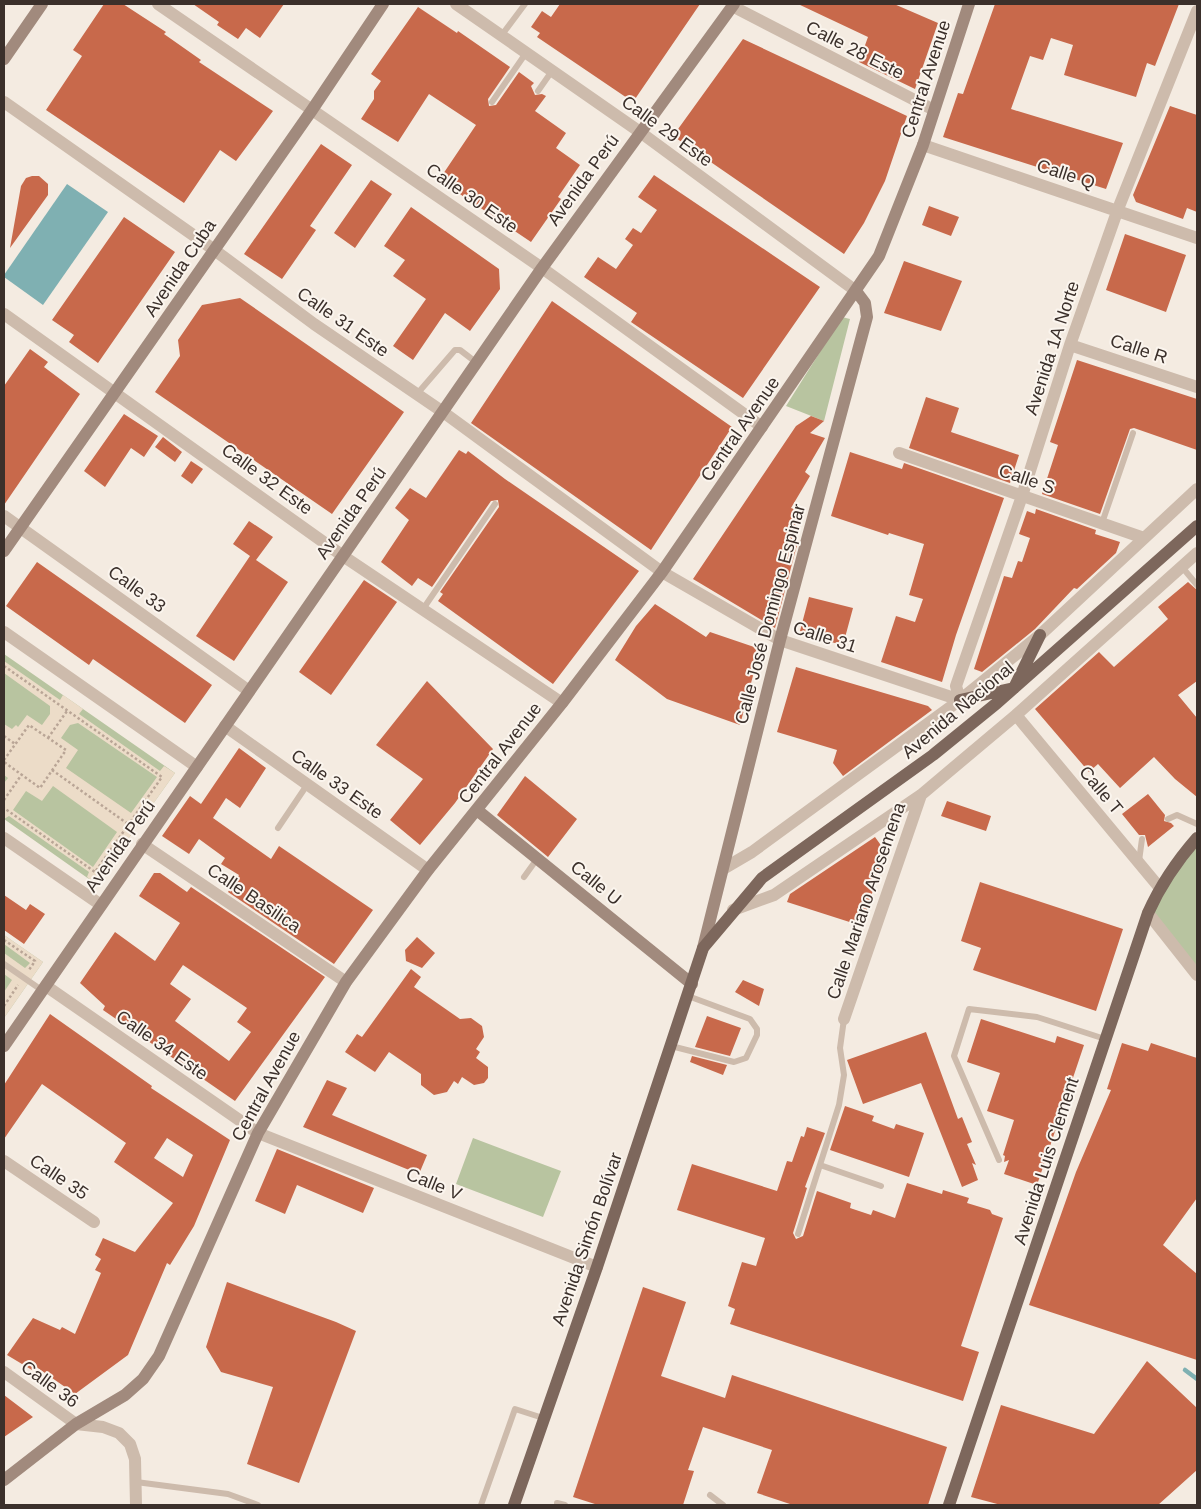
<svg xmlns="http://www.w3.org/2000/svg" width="1201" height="1509" font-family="Helvetica,sans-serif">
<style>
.green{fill:#b8c4a0}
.plaza{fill:#ecdcc8;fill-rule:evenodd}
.water{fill:#7fb0b2}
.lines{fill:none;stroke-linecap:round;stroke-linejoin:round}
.stream{stroke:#7fb0b2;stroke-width:4.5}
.building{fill:#c8694b;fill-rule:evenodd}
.path{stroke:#b9a596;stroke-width:2.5;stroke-dasharray:2.5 2.5;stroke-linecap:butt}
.lane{stroke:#cdbbac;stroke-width:6}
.street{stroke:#cdbbac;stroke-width:12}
.secondary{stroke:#a18a7d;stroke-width:12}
.primary{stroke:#7d675c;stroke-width:12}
.labels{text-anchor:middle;stroke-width:4;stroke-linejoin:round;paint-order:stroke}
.street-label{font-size:18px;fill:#3b302b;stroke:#fbf5ee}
</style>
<rect width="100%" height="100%" fill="#f4ebe1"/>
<!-- green -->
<path class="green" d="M842 317 850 319 824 421 786 406Z
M4 654 175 773 96 884 4 819Z
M1197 838V975L1148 913Z
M4 935 43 962 4 1018Z
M473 1138 561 1171 543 1217 456 1184Z"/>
<!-- plaza -->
<path class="plaza" d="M4 661 60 700 63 695 83 709 79 714 160 771 164 766 175 773 96 884 87 877 89 872 9 816 4 819V783L8 778 4 775V724L12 729 16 725 18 727 27 715 42 725 50 714V706L4 673ZM78 723 157 777 131 813 66 768 78 750 61 738 70 725ZM53 786 117 832 93 867 13 810 26 791 42 801Z
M4 935 43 962 4 1018V992L12 980 4 974V953L25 968 30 963 4 944Z"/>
<!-- water -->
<path class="water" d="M67 184 108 212 43 305 4 277V275Z"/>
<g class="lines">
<!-- stream -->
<path class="stream" d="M1185 1370 1197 1379"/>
</g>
<!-- building -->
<path class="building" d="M104 4H123L166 32 164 34 201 60 199 62 273 111 236 161 220 150 184 203 46 110 82 56 73 50Z
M193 4H284L260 38 246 28 238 39 217 25 219 22Z
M560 4H700L633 102 537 37 540 33 531 27 542 11 551 17Z
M798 4H894L938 23 915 89 859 62 868 37Z
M995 4H1179L1155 66 1147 63 1136 97 1064 75 1073 45 1051 38 1043 60 1030 56 1011 109 1123 143 1106 189 943 137 958 93 963 94Z
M418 7 457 33 458 31 510 67 488 99 489 106 496 105 519 72 534 83 531 86 535 95 542 94 546 96 535 111 566 133 556 148 580 165 558 197 561 199 531 242 439 180 476 125 429 94 398 142 361 119 374 99V91L381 81 371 74Z
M743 39 907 116 885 181 864 223 844 254 673 136Z
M1170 106 1197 115V212L1187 208 1183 219 1136 202 1133 195Z
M321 144 352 165 310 226 316 230 282 279 244 254Z
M654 175 820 287 743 398 631 322 637 313 584 277 598 257 616 269 633 245 625 239 633 228 641 233 657 210 638 197Z
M32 176H39L48 184V195L10 248 21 186 26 178Z
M371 180 392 194 355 248 334 233Z
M929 206 959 217 951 236 922 225Z
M411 207 499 269 500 289 470 331 445 313 413 360 393 346 426 299 393 276 405 260 384 246Z
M124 217 175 252 98 363 69 342 74 335 52 320Z
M1125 234 1186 255 1166 312 1106 290Z
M904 261 962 281 941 331 884 313Z
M240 298 404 412 332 514 155 392 180 356 178 340 202 305Z
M552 301 732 427 651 550 471 423Z
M30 349 48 362 44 367 80 394 4 505V386Z
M1077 360 1197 399V450L1134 428 1130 429 1100 514 1042 494 1058 445 1050 442Z
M926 397 959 408 951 432 1019 455 1010 483 909 448Z
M124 414 158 436 144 457 131 448 105 487 84 471Z
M811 416 824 421 810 433 825 438 805 472 810 476 791 508 799 511 791 542 797 545 775 628 693 579 796 426Z
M163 437 182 452 175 462 155 447Z
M459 450 466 454 468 451 505 479 639 571 553 684 438 601 443 594 440 592 499 507 498 500 491 501 432 587 418 578 412 586 381 562 409 520 395 508 410 488 426 498Z
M850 452 902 469 904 463 1004 498 956 635 942 682 881 662 896 616 915 622 923 599 909 595 924 544 889 533 888 535 831 516Z
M191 461 203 469 192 484 181 476Z
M1036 509 1096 530 1095 534 1120 542 1116 553 1077 589 1074 588 1035 629 982 672 974 669 1004 576 1012 578 1018 561 1022 562 1030 538 1019 534 1027 511 1035 514Z
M249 521 273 537 256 560 288 582 234 661 196 636 250 556 233 544Z
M37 562 212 685 185 723 93 659 89 665 6 606Z
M364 580 397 602 331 695 299 672Z
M1188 582 1197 590V681L1178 695 1197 718V797L1175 779 1154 757 1120 788 1098 764 1089 772 1035 709 1099 652 1114 667 1168 619 1158 607Z
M809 597 853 608 843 645 831 642 830 645 813 640 814 635 800 631Z
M655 604 706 637 710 632 760 649 740 725 667 699 615 660 636 626Z
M796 667 928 706 932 710 843 776 833 763 837 750 777 732Z
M427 681 493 749 455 803 420 845 390 820 423 779 376 745Z
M239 748 266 768 240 808 226 798 213 818 271 859 279 846 373 910 334 964 228 892 239 875 221 864 225 858 199 839 189 854 162 836 190 796 201 804Z
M525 776 577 819 548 857 497 815Z
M1148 794 1165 815 1164 821 1171 823 1174 826 1148 847 1145 835H1139L1122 814Z
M947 801 991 816 986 831 941 816Z
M875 837 885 851 862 926 787 902 790 894Z
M154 873H160L187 892 191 887 325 977 235 1101 103 1010 105 1006 80 983 115 932 155 961 180 923 139 896ZM183 965 247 1008 237 1022 251 1032 229 1061 175 1021 191 999 170 984Z
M980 882 1123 929 1096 1011 973 970 981 948 961 941Z
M4 895 26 910 30 904 45 914 24 944 4 930Z
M417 937 435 953 422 968 406 961 405 950Z
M411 969 421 977 414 987 460 1019 471 1018 482 1026 484 1037 476 1049 480 1052 476 1058 488 1067V1078L484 1083 474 1085 462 1077 458 1084 454 1081 447 1092 434 1095 421 1085V1074L389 1052 375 1072 345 1052 357 1034 362 1037Z
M743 980 764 989 759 1006 735 992Z
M50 1014 152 1086 151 1088 230 1140 194 1226 170 1265 167 1263 128 1355 75 1394 35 1366 32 1370 7 1355 33 1318 60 1330 62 1327 75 1334 101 1273 95 1270 101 1259 95 1255 103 1238 135 1252 173 1203 114 1162 126 1143 42 1084 4 1139V1085ZM167 1138 193 1155 183 1177 154 1158Z
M707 1016 741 1028 730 1056 695 1047Z
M981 1019 1055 1043 1057 1036 1084 1045 1037 1185 1004 1174 1009 1160 1004 1162 1005 1156 1003 1155 1014 1120 987 1111 1000 1073 967 1062Z
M926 1032 958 1119 962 1117 972 1142 967 1144 976 1165 972 1163 978 1180 962 1187 921 1083 863 1104 847 1060Z
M1122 1043 1148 1051 1151 1043 1197 1058V1198L1163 1245 1197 1274V1360L1029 1305 1076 1172 1111 1090 1107 1089Z
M692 1056 727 1065 723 1075 690 1062Z
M327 1080 347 1088 332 1115 427 1155 419 1174 303 1127Z
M845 1106 874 1116 872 1121 894 1129 896 1124 924 1133 909 1177 830 1150Z
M807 1127 825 1133 805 1187 807 1188 793 1233 796 1239 803 1236 817 1191 851 1203 850 1208 871 1215 873 1210 895 1218 907 1183 942 1194 943 1190 969 1198 967 1203 990 1210 992 1214 1003 1218 961 1346 979 1352 963 1401 730 1324 735 1309 728 1306 742 1262 756 1266 765 1238 677 1210 692 1164 777 1191 787 1161 792 1162 801 1136 804 1137Z
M277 1149 374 1188 363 1213 297 1185 285 1214 255 1201Z
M227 1282 336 1322 356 1331 299 1483 247 1464 273 1387 221 1372 206 1347Z
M643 1287 686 1302 661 1376 725 1398 732 1375 947 1447 928 1505H793L757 1493 772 1450 703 1427 688 1470 694 1471 683 1505H598L573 1497Z
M1147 1361 1197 1408V1470L1158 1505H1001L971 1497 1001 1405 1094 1434Z
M4 1395 33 1417 4 1437Z"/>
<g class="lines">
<!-- path -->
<path class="path" d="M4 666 162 777 95 872 4 808
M4 736 15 744
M48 738 67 711
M4 760 29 725 66 750 40 788 4 762
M52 770 128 824
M4 800 22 774
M4 940 35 961 29 970
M4 1006 18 985"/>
<!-- lane -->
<path class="lane" d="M501 36 525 4
M538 91 552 71
M492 102 526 53
M417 394 455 350H460L477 363
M1102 523 1133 433
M1182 567 1197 585
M423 609 495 504
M1168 819 1177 815 1197 824
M278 828 307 785
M1139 861 1142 839
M524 877 537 859
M4 964 43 991
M671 1046 734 1062 746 1058 757 1035V1029L750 1019 688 996
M999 1160 954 1056 969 1009 1037 1017 1105 1039
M820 1165 881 1186
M798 1234 839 1105 844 1075 840 1048 844 1019
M136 1482 228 1494 258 1505
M710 1495 723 1505
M481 1505 515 1409 543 1418
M557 1505V1503L565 1505"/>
<!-- street -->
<path class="street" d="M158 4 542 268 762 427
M456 4 640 132 856 291
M732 6 934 110
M4 102 213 249 314 324 443 412 662 572 780 640 960 700
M923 145 1197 238
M4 314 343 556 562 703
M1070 345 1197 387
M899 453 1144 538
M4 516 249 691
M4 632 197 767
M960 700 956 686 1022 496 1070 345 1118 209 1197 11
M1016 715 1159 887
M225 726 428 870
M4 838 101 905
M142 844 346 982
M723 869 752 852 960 700 1040 635 1197 489
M733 910 774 895 921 795 1016 715 1197 553
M1148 913 1197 975
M46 986 258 1133 597 1267
M844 1019 921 795
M4 1161 94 1222
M4 1372 76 1424 103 1427 119 1433 130 1444 135 1459 136 1505"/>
<!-- secondary -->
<path class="secondary" d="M4 59 42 4
M4 551 312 110 383 4
M477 810 692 984
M703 948 780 640 867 317 865 303 856 291
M4 1046 542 268 734 4
M4 1480 76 1424 125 1395 143 1379 159 1356 258 1133 346 982 428 870 562 703 662 572 879 256 923 145 969 4"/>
<!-- primary -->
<path class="primary" d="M960 700 1014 688 1040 635
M514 1505 597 1267 703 948 762 878 933 755 997 703 1197 526
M949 1505 1148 913C1161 884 1176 862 1197 838"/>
</g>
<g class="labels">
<!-- street labels -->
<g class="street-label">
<text transform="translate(855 50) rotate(27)" y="6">Calle 28 Este</text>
<text transform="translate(926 79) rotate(-72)" y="6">Central Avenue</text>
<text transform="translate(667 131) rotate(36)" y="6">Calle 29 Este</text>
<text transform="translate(1066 174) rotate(18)" y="6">Calle Q</text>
<text transform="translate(583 180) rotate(-54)" y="6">Avenida Perú</text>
<text transform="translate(472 198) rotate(35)" y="6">Calle 30 Este</text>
<text transform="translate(180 268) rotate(-56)" y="6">Avenida Cuba</text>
<text transform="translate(343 322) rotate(35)" y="6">Calle 31 Este</text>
<text transform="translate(1052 348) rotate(-72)" y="6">Avenida 1A Norte</text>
<text transform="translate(1139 349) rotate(18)" y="6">Calle R</text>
<text transform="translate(740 429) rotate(-55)" y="6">Central Avenue</text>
<text transform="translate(267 479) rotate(36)" y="6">Calle 32 Este</text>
<text transform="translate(1027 479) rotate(19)" y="6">Calle S</text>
<text transform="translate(351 513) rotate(-55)" y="6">Avenida Perú</text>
<text transform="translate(137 589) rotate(36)" y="6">Calle 33</text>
<text transform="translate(770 614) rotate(-75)" y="6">Calle José Domingo Espinar</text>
<text transform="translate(825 637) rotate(18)" y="6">Calle 31</text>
<text transform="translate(958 710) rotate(-40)" y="6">Avenida Nacional</text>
<text transform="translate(500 753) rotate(-52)" y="6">Central Avenue</text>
<text transform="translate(337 784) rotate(35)" y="6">Calle 33 Este</text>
<text transform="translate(1101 790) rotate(50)" y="6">Calle T</text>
<text transform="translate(120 846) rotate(-55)" y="6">Avenida Perú</text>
<text transform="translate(596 883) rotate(39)" y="6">Calle U</text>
<text transform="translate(254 898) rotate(34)" y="6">Calle Basilica</text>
<text transform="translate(866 901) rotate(-71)" y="6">Calle Mariano Arosemena</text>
<text transform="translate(162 1045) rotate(35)" y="6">Calle 34 Este</text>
<text transform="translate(266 1086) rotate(-61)" y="6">Central Avenue</text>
<text transform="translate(1046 1161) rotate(-72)" y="6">Avenida Luis Clement</text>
<text transform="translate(59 1177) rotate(34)" y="6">Calle 35</text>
<text transform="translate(434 1184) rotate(22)" y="6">Calle V</text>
<text transform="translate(587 1239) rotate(-71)" y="6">Avenida Simón Bolívar</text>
<text transform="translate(50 1384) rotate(36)" y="6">Calle 36</text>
</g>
</g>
<!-- border -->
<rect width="1201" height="1509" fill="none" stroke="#3b302b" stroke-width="10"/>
</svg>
